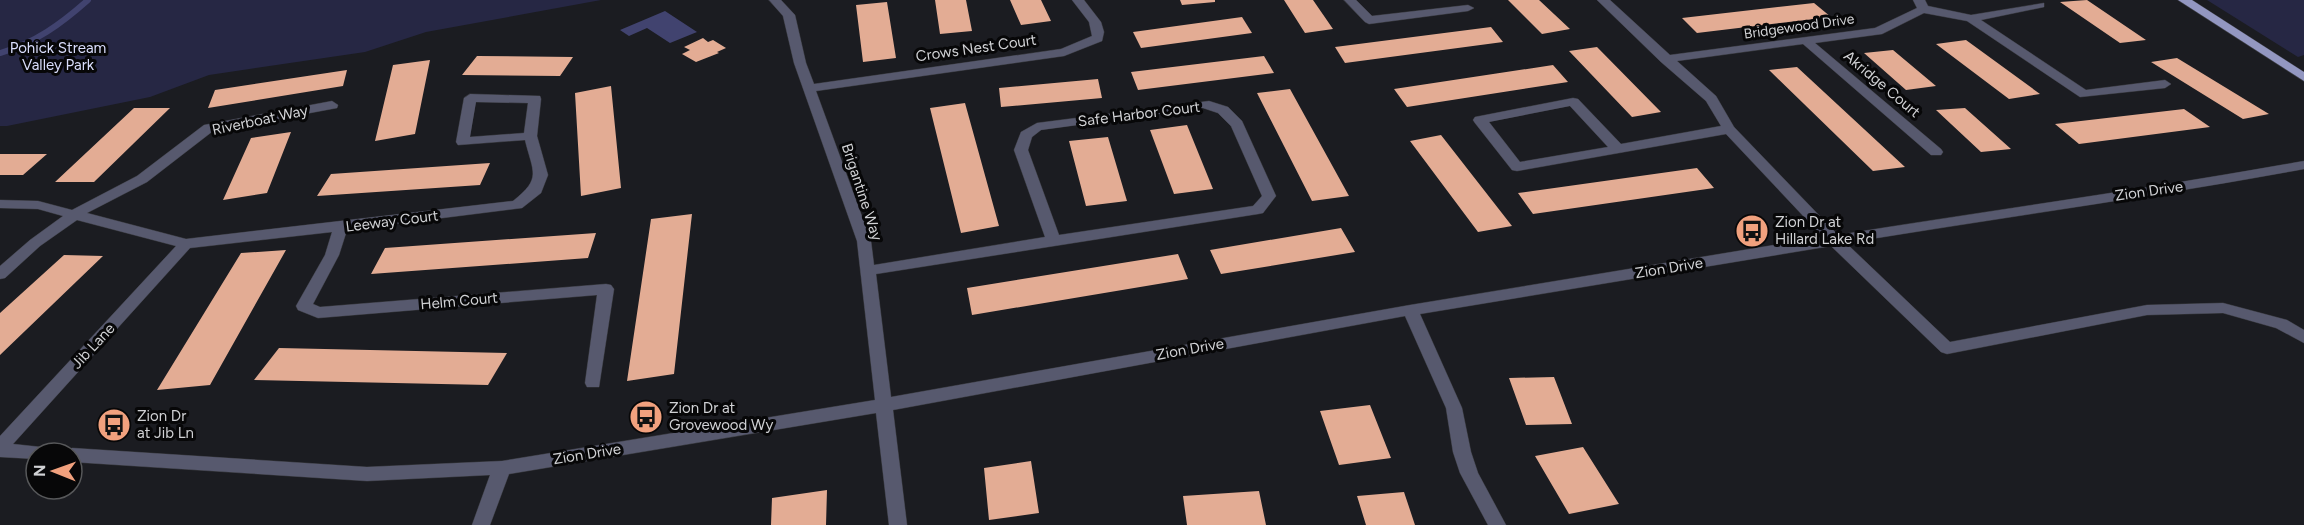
<svg xmlns="http://www.w3.org/2000/svg" width="2304" height="525" font-family="Figtree,sans-serif">
  <rect width="100%" height="100%" fill="#1b1c21"/>
  <path fill="#262744" d="M 0,0 L 601,0 L 426,32 L 365,52 L 209,75 L 150,97 L 7,126 L 0,126 Z
    M 2207,0 L 2304,0 L 2304,55 L 2298,57 Z"/>
  <path fill="#41436f" d="M 665,11 L 697,32 L 670,43 L 647,28 L 629,36 L 620,30 Z"/>
  <g fill="none" stroke-linecap="round" stroke-linejoin="round">
    <path stroke="#41436f" stroke-width="6" d="M 0,53 C 35,43 61,24 88,0"/>
  </g>
  <path fill="#e3ac94" d="M 935,0 L 966,0 L 972,31 L 940,34 Z
    M 1010,0 L 1041,0 L 1051,21 L 1021,25 Z
    M 1180,0 L 1215,0 L 1215,2 L 1182,5 Z
    M 1284,0 L 1313,0 L 1333,29 L 1305,33 Z
    M 1508,0 L 1539,0 L 1570,29 L 1542,34 Z
    M 2087,0 L 2146,40 L 2120,43 L 2060,2 Z
    M 887,2 L 896,58 L 863,62 L 856,5 Z
    M 1814,3 L 1831,17 L 1697,33 L 1682,18 Z
    M 1242,17 L 1252,33 L 1141,48 L 1133,32 Z
    M 1491,27 L 1503,42 L 1345,63 L 1335,47 Z
    M 703,38 L 708,42 L 713,40 L 726,48 L 717,52 L 719,53 L 696,62 L 682,54 L 690,50 L 684,47 Z
    M 1966,40 L 2040,94 L 2009,99 L 1936,44 Z
    M 1597,47 L 1661,112 L 1632,117 L 1569,51 Z
    M 1893,50 L 1936,86 L 1906,90 L 1864,53 Z
    M 477,56 L 573,57 L 560,76 L 462,75 Z
    M 1264,56 L 1274,73 L 1138,90 L 1131,72 Z
    M 2177,58 L 2269,114 L 2243,119 L 2151,62 Z
    M 430,60 L 415,134 L 375,141 L 393,65 Z
    M 1553,65 L 1568,82 L 1407,107 L 1394,89 Z
    M 1797,67 L 1905,167 L 1873,171 L 1769,70 Z
    M 347,70 L 343,86 L 208,108 L 215,90 Z
    M 1098,79 L 1102,98 L 1001,107 L 999,88 Z
    M 611,86 L 621,188 L 581,196 L 575,93 Z
    M 1290,89 L 1349,196 L 1312,201 L 1257,93 Z
    M 965,103 L 999,226 L 961,233 L 930,108 Z
    M 134,108 L 170,108 L 94,182 L 55,182 Z
    M 1965,108 L 2011,149 L 1981,152 L 1936,110 Z
    M 2184,109 L 2210,127 L 2079,144 L 2055,124 Z
    M 1187,125 L 1213,189 L 1174,194 L 1150,130 Z
    M 291,132 L 267,193 L 223,200 L 251,138 Z
    M 1441,135 L 1512,226 L 1478,232 L 1410,141 Z
    M 1108,137 L 1127,201 L 1086,206 L 1069,141 Z
    M 0,154 L 47,154 L 23,175 L 0,175 Z
    M 490,163 L 480,185 L 317,196 L 331,174 Z
    M 1697,168 L 1714,188 L 1533,214 L 1518,193 Z
    M 692,214 L 674,374 L 627,381 L 651,219 Z
    M 1341,228 L 1355,252 L 1221,274 L 1210,250 Z
    M 596,233 L 588,258 L 371,274 L 385,248 Z
    M 286,250 L 210,385 L 157,390 L 241,253 Z
    M 1178,254 L 1188,279 L 972,315 L 967,288 Z
    M 64,255 L 103,256 L 0,355 L 0,313 Z
    M 279,348 L 507,353 L 488,385 L 254,380 Z
    M 1554,377 L 1572,424 L 1526,425 L 1509,378 Z
    M 1370,405 L 1391,458 L 1339,465 L 1320,411 Z
    M 1583,447 L 1619,504 L 1569,514 L 1535,456 Z
    M 1031,461 L 1039,513 L 989,520 L 984,468 Z
    M 827,490 L 826,525 L 771,525 L 772,498 Z
    M 1259,491 L 1266,525 L 1187,525 L 1183,496 Z
    M 1404,492 L 1415,525 L 1366,525 L 1357,496 Z"/>
  <g fill="none" stroke-linecap="round" stroke-linejoin="round">
    <defs>
      <path id="minor" d="M 769,0 L 781,0 L 795,15 L 806,63 L 814,84 L 1061,49 L 1092,36 L 1089,22 L 1072,0 L 1084,0 L 1101,22 L 1104,32 L 1102,41 L 1064,56 L 816,91 L 871,241 L 874,265 L 1045,237 L 1014,150 L 1021,132 L 1037,123 L 1209,101 L 1228,107 L 1242,121 L 1276,196 L 1263,213 L 1258,214 L 876,274 L 891,397 L 1410,305 L 1823,237 L 1726,134 L 1517,171 L 1512,170 L 1475,123 L 1473,120 L 1475,117 L 1573,98 L 1578,99 L 1621,144 L 1721,126 L 1706,101 L 1661,62 L 1597,0 L 1610,0 L 1670,55 L 1875,28 L 1917,8 L 1913,0 L 1925,0 L 1928,6 L 1971,15 L 2044,3 L 2044,7 L 1981,20 L 2086,90 L 2165,80 L 2171,84 L 2165,88 L 2080,97 L 1967,21 L 1924,13 L 1882,34 L 1815,43 L 1941,149 L 1943,152 L 1941,155 L 1931,155 L 1803,44 L 1677,61 L 1716,96 L 1734,127 L 1838,235 C 1993,210 2149,189 2304,161 L 2304,169 C 2152,197 1999,218 1846,243 L 1950,342 L 2147,305 L 2223,303 L 2287,320 L 2304,330 L 2304,343 L 2276,328 L 2223,313 L 2147,315 L 1947,354 L 1941,352 L 1831,246 L 1420,314 L 1462,408 L 1471,452 L 1478,473 L 1506,525 L 1488,525 L 1460,473 L 1453,452 L 1446,408 L 1405,316 L 893,410 L 907,525 L 889,525 L 876,413 L 509,474 L 490,525 L 472,525 L 490,475 L 367,481 L 72,462 L 72,453 L 64,453 L 72,448 L 367,467 L 502,461 L 875,400 L 857,241 L 794,63 L 783,16 ZM 1570,106 L 1608,147 L 1520,162 L 1489,122 ZM 1203,108 L 1218,113 L 1231,126 L 1262,196 L 1253,206 L 1059,235 L 1028,150 L 1032,137 L 1041,130 Z
        M 1344,0 L 1356,0 L 1372,16 L 1468,5 L 1474,8 L 1468,11 L 1369,24 L 1365,22 Z
        M 470,94 L 540,96 L 541,99 L 537,136 L 548,175 L 541,193 L 522,208 L 347,230 L 339,255 L 313,304 L 320,307 L 606,284 L 611,285 L 614,289 L 599,387 L 587,387 L 585,383 L 597,295 L 318,318 L 298,310 L 296,306 L 325,255 L 332,232 L 190,248 L 13,444 L 50,448 L 53,453 L 36,453 L 36,459 L 0,457 L 0,436 L 176,246 L 77,220 L 40,246 L 5,278 L 0,279 L 0,266 L 30,240 L 63,216 L 38,209 L 0,208 L 0,200 L 38,201 L 72,210 L 137,176 L 204,125 L 332,101 L 338,105 L 337,108 L 213,131 L 147,182 L 87,213 L 186,239 L 513,201 C 542,178 533,173 525,140 L 458,145 L 456,142 L 464,98 ZM 476,102 L 528,103 L 524,133 L 470,137 Z"/>
      <path id="major" d="M 2178,0 L 2192,0 L 2304,72 L 2304,81 Z"/>
    </defs>
    <use href="#minor" stroke="#38393e" stroke-width="1"/>
    <use href="#major" stroke="#38393e" stroke-width="1"/>
    <use href="#minor" fill="#57596e" fill-rule="evenodd"/>
    <use href="#major" fill="#9397c1" fill-rule="evenodd"/>
  </g>
  <defs>
    <symbol id="bus-disc" viewBox="-11 -11 22 22"><circle r="9.5" fill="#f1a17e" stroke="#070708"/><path d="M-5-6H5V4H4V6H2V4H-2V6H-4V4H-5ZM-3.5-4V0h7V-4ZM-3.5 1.2v1.5H-2V1.2ZM2 1.2v1.5H3.5V1.2Z" fill="#111"/></symbol>
  </defs>
  <g fill-rule="evenodd">
    <use href="#bus-disc" x="1733" y="212" width="38" height="38"/>
    <use href="#bus-disc" x="627" y="398" width="38" height="38"/>
    <use href="#bus-disc" x="95" y="406" width="38" height="38"/>
  </g>
  <g text-anchor="middle" stroke-width="6" stroke-linejoin="round" paint-order="stroke">
    <g font-size="14" fill="#d0d1d4" stroke="#070708">
      <text transform="translate(1799 26) rotate(-8)" y="5">Bridgewood Drive</text>
    </g>
    <g font-size="15" fill="#d9ddfb" stroke="#070708">
      <text x="58" y="53">Pohick Stream<tspan x="58" dy="17">Valley Park</tspan></text>
    </g>
    <g font-size="15" fill="#d0d1d4" stroke="#070708">
      <text transform="translate(976 48) rotate(-8)" y="5">Crows Nest Court</text>
      <text transform="translate(1882 84) rotate(40)" y="5">Akridge Court</text>
      <text transform="translate(1139 114) rotate(-7)" y="5">Safe Harbor Court</text>
      <text transform="translate(260 120) rotate(-12)" y="5">Riverboat Way</text>
      <text transform="translate(2149 191) rotate(-8)" y="5">Zion Drive</text>
      <text transform="translate(862 192) rotate(72)" y="5">Brigantine Way</text>
      <text transform="translate(392 221) rotate(-7)" y="5">Leeway Court</text>
      <text transform="translate(1669 268) rotate(-9)" y="5">Zion Drive</text>
      <text transform="translate(459 301) rotate(-5)" y="5">Helm Court</text>
      <text transform="translate(93 346) rotate(-47)" y="5">Jib Lane</text>
      <text transform="translate(1190 349) rotate(-10)" y="5">Zion Drive</text>
      <text transform="translate(587 454) rotate(-9)" y="5">Zion Drive</text>
    </g>
    <g font-size="15" fill="#d0d1d4" stroke="#070708" text-anchor="start">
      <text x="1775" y="227">Zion Dr at<tspan x="1775" dy="17">Hillard Lake Rd</tspan></text>
      <text x="669" y="413">Zion Dr at<tspan x="669" dy="17">Grovewood Wy</tspan></text>
      <text x="137" y="421">Zion Dr<tspan x="137" dy="17">at Jib Ln</tspan></text>
    </g>
  </g>
  <g transform="translate(54 471) rotate(271)"><circle r="28" fill="#070708" stroke="#57585a" stroke-width="1.5"/>
  <path d="M0-4.5L10 22L0 15L-10 22Z" fill="#f1a17e"/>
  <text y="-9" font-size="16" font-weight="bold" text-anchor="middle" fill="#d0d1d4">N</text>
  </g>
</svg>
